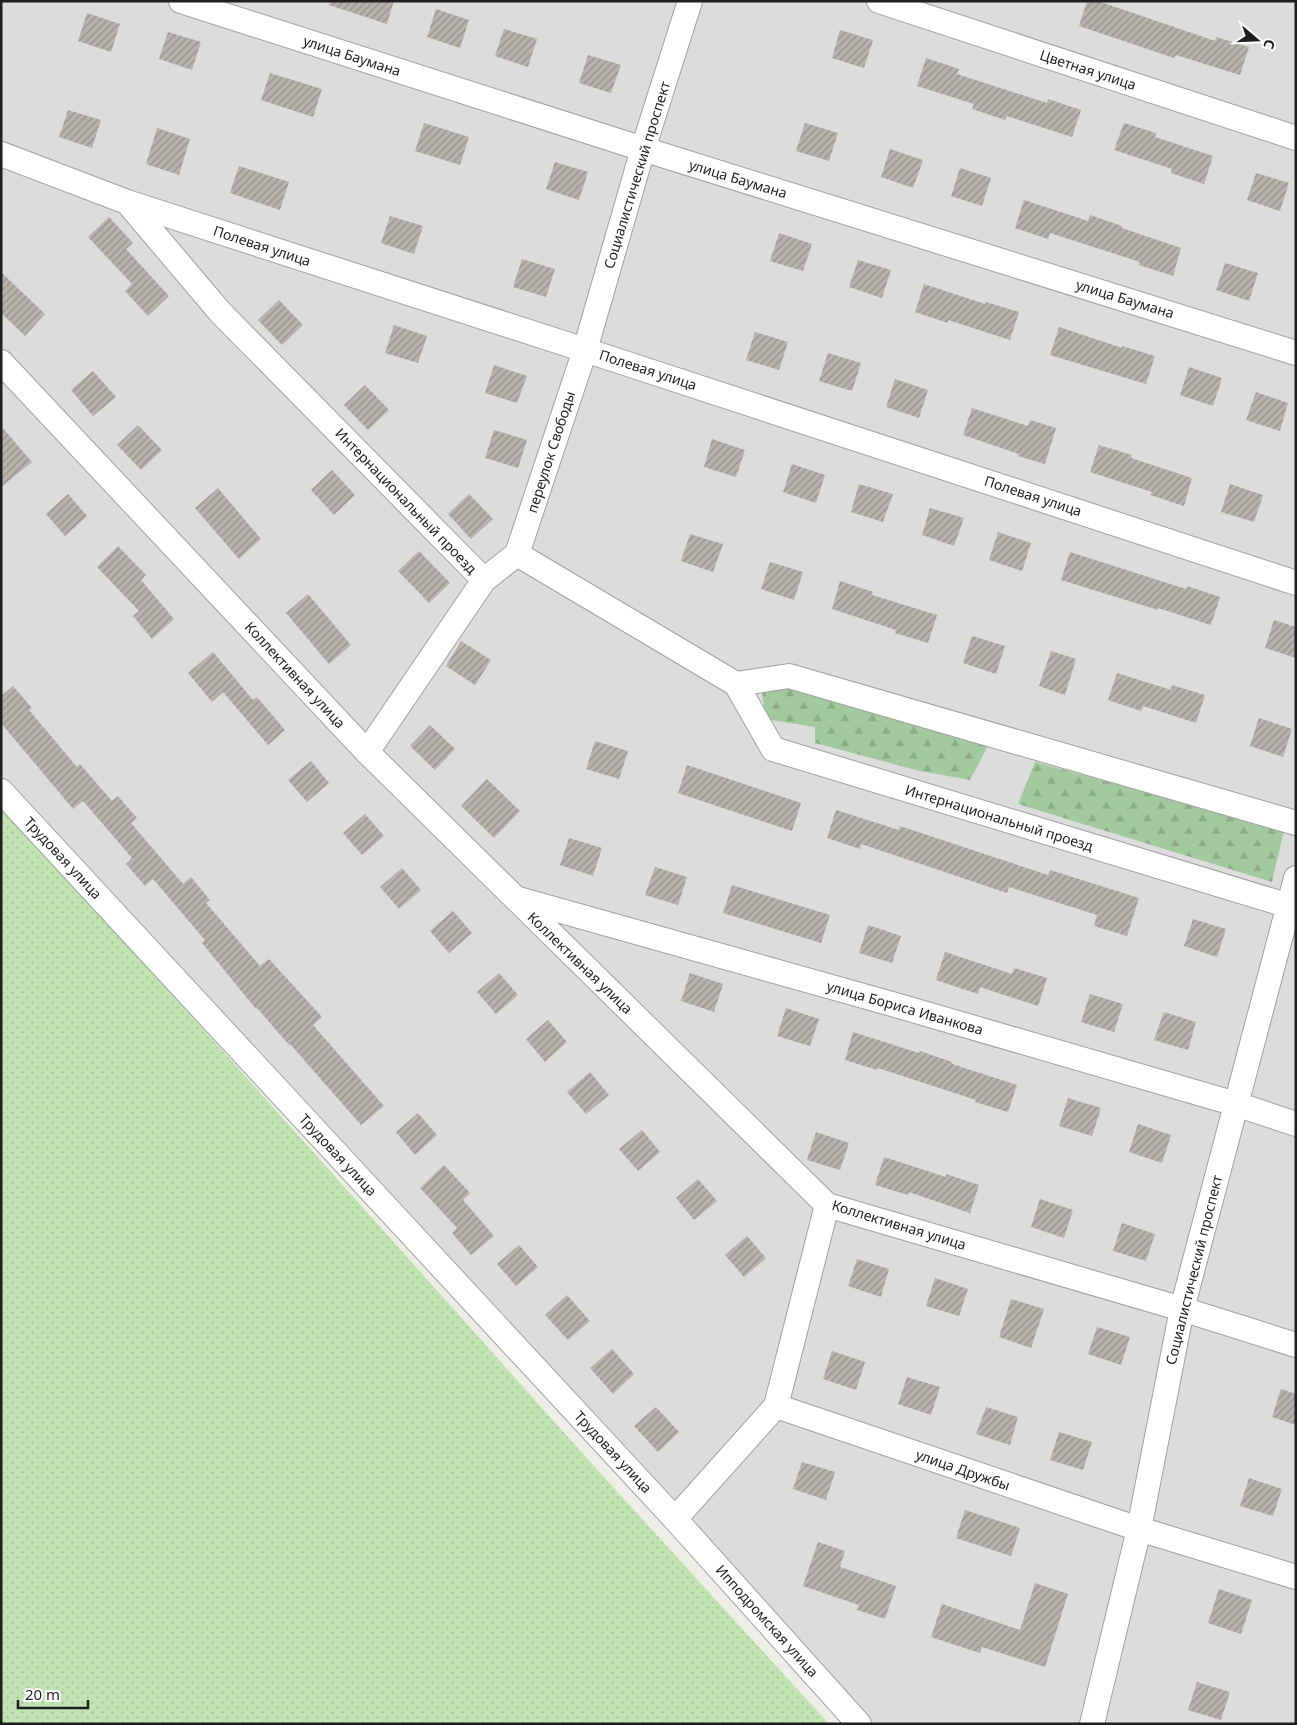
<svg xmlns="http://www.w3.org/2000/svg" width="1297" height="1725" font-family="'Noto Sans',sans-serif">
  <defs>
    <pattern id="grass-dots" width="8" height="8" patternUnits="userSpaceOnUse" patternTransform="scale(1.25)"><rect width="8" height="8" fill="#c0e3b1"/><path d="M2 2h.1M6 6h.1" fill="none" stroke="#a5c298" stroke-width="1.8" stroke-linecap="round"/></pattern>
    <pattern id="forest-firs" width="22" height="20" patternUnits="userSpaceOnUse" patternTransform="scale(1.25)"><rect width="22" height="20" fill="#a3c99f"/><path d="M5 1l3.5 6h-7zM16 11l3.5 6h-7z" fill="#8cac88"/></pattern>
    <pattern id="building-hatch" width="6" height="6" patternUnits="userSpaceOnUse" patternTransform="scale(1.25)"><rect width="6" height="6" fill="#b7b3ac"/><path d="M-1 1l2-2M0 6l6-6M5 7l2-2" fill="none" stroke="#94918b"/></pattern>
  </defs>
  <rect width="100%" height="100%" fill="#eeede6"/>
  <path fill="#dcdcdc" d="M 1,1 L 1296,1 L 1296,1724 L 844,1724 L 1,789 Z"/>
  <path fill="url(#grass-dots)" d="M 1,803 L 592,1464 L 829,1724 L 1,1724 Z"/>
  <path fill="url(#forest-firs)" d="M 787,685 L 988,746 L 970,780 L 920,771 L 815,743 L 815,727 L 771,720 L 764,709 L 762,692 Z
    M 1035,762 L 1284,830 L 1272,882 L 1018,804 Z"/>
  <path fill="url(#building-hatch)" d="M 330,1 L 394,1 L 387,24 L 329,5 Z
    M 1087,1 L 1098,1 L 1215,41 L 1216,37 L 1249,47 L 1240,75 L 1176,55 L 1174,58 L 1079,26 Z
    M 436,9 L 469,20 L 460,48 L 427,37 Z
    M 87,13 L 120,24 L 111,52 L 78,41 Z
    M 504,29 L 537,39 L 528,67 L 495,56 Z
    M 840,30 L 873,40 L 864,68 L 832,58 Z
    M 168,32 L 201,42 L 192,70 L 159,59 Z
    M 588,55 L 621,65 L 611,93 L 579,83 Z
    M 926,58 L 959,69 L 957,74 L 1047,103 L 1048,99 L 1081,110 L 1072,137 L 1007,116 L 1005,120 L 972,109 L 974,104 L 917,86 Z
    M 270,73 L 322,89 L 313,117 L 261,100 Z
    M 68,110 L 101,120 L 92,148 L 59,137 Z
    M 424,123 L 469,137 L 460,165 L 415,151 Z
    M 805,123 L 838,133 L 829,161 L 796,151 Z
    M 1124,123 L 1156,133 L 1155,137 L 1213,156 L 1204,184 L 1171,173 L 1172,169 L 1114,150 Z
    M 157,128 L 190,139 L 179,175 L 146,164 Z
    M 890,149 L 923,160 L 913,188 L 881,177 Z
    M 555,162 L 588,172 L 579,200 L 546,189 Z
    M 239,166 L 289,182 L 280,210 L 230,193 Z
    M 960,168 L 991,178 L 982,206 L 951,196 Z
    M 1256,173 L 1289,183 L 1280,211 L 1247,200 Z
    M 1024,200 L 1088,221 L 1090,215 L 1122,226 L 1122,228 L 1181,248 L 1173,276 L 1139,265 L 1140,262 L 1050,233 L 1048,239 L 1015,228 Z
    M 390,216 L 423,226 L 414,254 L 381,243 Z
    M 109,217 L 133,243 L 126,249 L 169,296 L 148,316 L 125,291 L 132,284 L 88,237 Z
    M 779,233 L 812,244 L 803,271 L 770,261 Z
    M 522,259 L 555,269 L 546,297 L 513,287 Z
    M 858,260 L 891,270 L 882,298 L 849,287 Z
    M 1225,263 L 1258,273 L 1249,301 L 1216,290 Z
    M 1,272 L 45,314 L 25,336 L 1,313 Z
    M 924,284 L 985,304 L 986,302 L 1019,312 L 1010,340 L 948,320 L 948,323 L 915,312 Z
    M 279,300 L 303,325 L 282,345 L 258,320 Z
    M 394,325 L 427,336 L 418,363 L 385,353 Z
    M 1059,327 L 1122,348 L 1122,346 L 1155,356 L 1146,384 L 1050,355 Z
    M 755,332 L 788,342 L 779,370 L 746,360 Z
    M 828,353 L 861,363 L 852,391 L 819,381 Z
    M 494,365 L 527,376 L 517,403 L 485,393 Z
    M 1189,367 L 1222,378 L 1213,406 L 1180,395 Z
    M 93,371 L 116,397 L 93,416 L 71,390 Z
    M 895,379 L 928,390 L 919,418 L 886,407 Z
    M 365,385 L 389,410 L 368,430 L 344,405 Z
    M 1256,392 L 1288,403 L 1280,431 L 1246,420 Z
    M 972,408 L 1028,426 L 1030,420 L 1056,428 L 1045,464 L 1018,456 L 1019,454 L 963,435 Z
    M 138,425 L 162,450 L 141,470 L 117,445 Z
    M 1,426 L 32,462 L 1,487 Z
    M 494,430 L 527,440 L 518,468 L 485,458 Z
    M 712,439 L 745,450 L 736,477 L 704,467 Z
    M 1099,445 L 1132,455 L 1131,458 L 1192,478 L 1184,506 L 1150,495 L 1152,492 L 1090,472 Z
    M 792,464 L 825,475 L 816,503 L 783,492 Z
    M 332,470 L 355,495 L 334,515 L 311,490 Z
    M 859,484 L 893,494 L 883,522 L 851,512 Z
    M 1230,484 L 1263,495 L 1254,522 L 1221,512 Z
    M 218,488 L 261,539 L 239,559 L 195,508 Z
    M 68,494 L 87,516 L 65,536 L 46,514 Z
    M 469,494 L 493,519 L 471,539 L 448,514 Z
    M 930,508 L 964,518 L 954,546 L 922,535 Z
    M 998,532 L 1031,543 L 1022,571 L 989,560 Z
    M 690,534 L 723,544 L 713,572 L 681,561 Z
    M 118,546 L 146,575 L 141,580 L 174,619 L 152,639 L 133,616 L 139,611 L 97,567 Z
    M 419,551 L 450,583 L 429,603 L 398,571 Z
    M 1070,552 L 1186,589 L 1187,586 L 1220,597 L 1211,625 L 1158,608 L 1158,610 L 1061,580 Z
    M 770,562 L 803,572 L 794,600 L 761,589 Z
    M 840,581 L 873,592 L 872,595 L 937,615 L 928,643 L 895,633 L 896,630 L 832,609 Z
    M 308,594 L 351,645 L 329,664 L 286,613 Z
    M 1274,620 L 1296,627 L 1296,658 L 1265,648 Z
    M 972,636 L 1005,646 L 996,674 L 963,663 Z
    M 461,641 L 491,660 L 475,685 L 446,666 Z
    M 1051,651 L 1076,659 L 1065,695 L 1039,686 Z
    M 213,652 L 253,700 L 257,697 L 285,730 L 268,745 L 223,692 L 212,702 L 188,673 Z
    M 1117,673 L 1171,690 L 1172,685 L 1205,695 L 1196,723 L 1143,706 L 1141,711 L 1108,700 Z
    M 13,686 L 32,708 L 29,710 L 77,767 L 80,764 L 112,801 L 118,796 L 137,818 L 131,823 L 183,884 L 191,877 L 210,900 L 206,903 L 260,966 L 269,959 L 322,1017 L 313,1025 L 384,1106 L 361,1125 L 290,1044 L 289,1045 L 257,1008 L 256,1009 L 202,943 L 205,940 L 153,879 L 145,886 L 126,864 L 132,858 L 83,801 L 73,809 L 1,723 L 1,696 Z
    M 1259,718 L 1292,729 L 1283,757 L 1250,746 Z
    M 430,725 L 455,749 L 435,770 L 410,746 Z
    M 595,741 L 628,751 L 619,779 L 586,769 Z
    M 311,761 L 329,783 L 307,802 L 288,780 Z
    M 687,765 L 801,803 L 792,831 L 678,793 Z
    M 487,779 L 520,811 L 494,838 L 461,806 Z
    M 836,810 L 899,830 L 900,826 L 1048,875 L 1050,870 L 1139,898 L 1127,936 L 1094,926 L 1097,915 L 1009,887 L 1007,893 L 861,844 L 860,849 L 827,838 Z
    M 365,814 L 384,836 L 362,855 L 343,833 Z
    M 569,838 L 602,848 L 593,876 L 560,865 Z
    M 655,867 L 687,877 L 678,905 L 645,895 Z
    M 402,868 L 421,890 L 399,909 L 380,887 Z
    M 732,885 L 830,915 L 821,943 L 723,913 Z
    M 453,911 L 472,933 L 449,953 L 430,931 Z
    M 1193,919 L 1226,929 L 1217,957 L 1184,946 Z
    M 868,925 L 901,936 L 892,963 L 859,953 Z
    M 945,952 L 1012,974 L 1014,968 L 1047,978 L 1038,1006 L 980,987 L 978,994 L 936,980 Z
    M 499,973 L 518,995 L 496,1014 L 477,992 Z
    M 690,973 L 723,984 L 714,1012 L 681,1001 Z
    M 1090,994 L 1123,1004 L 1114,1032 L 1081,1022 Z
    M 786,1008 L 819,1019 L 810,1046 L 777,1036 Z
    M 1164,1012 L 1196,1022 L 1188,1050 L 1154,1040 Z
    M 548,1020 L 567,1042 L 545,1062 L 526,1039 Z
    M 853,1032 L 919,1053 L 920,1051 L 952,1062 L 952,1064 L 1017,1085 L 1008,1112 L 975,1102 L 976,1100 L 878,1068 L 877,1070 L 845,1060 Z
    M 590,1072 L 609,1095 L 586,1114 L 567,1092 Z
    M 1068,1098 L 1101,1108 L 1092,1136 L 1059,1126 Z
    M 418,1113 L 437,1135 L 415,1155 L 396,1132 Z
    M 1138,1124 L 1171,1135 L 1162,1163 L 1129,1152 Z
    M 642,1130 L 660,1152 L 638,1171 L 619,1149 Z
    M 816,1132 L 849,1143 L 840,1170 L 807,1160 Z
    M 884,1157 L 946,1177 L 946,1174 L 979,1185 L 970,1213 L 909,1192 L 908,1195 L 875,1185 Z
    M 444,1165 L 470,1193 L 463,1200 L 494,1236 L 471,1255 L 452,1233 L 457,1228 L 420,1188 Z
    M 698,1179 L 717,1201 L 694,1220 L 676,1198 Z
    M 1040,1199 L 1073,1210 L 1064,1238 L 1031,1227 Z
    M 1122,1223 L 1155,1234 L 1146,1261 L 1113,1251 Z
    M 747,1236 L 766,1258 L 744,1277 L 725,1255 Z
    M 519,1245 L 538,1267 L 516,1286 L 497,1264 Z
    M 857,1259 L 889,1269 L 881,1297 L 848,1286 Z
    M 935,1278 L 968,1289 L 959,1316 L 926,1306 Z
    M 567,1295 L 590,1321 L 568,1340 L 545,1315 Z
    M 1011,1299 L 1044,1309 L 1031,1348 L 999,1337 Z
    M 1097,1327 L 1130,1337 L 1121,1365 L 1088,1354 Z
    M 612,1349 L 634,1374 L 613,1394 L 590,1368 Z
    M 832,1351 L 865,1362 L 856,1390 L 823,1379 Z
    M 907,1377 L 940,1387 L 931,1415 L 898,1404 Z
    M 1281,1389 L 1296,1394 L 1296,1425 L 1272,1417 Z
    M 656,1407 L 679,1432 L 658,1452 L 634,1426 Z
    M 986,1407 L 1018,1417 L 1010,1445 L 976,1434 Z
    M 1059,1432 L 1092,1442 L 1083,1470 L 1050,1460 Z
    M 802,1462 L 835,1472 L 826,1500 L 793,1489 Z
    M 1249,1478 L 1282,1489 L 1273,1516 L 1240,1506 Z
    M 965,1510 L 1020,1528 L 1011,1556 L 956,1538 Z
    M 818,1542 L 845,1551 L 840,1567 L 896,1586 L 885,1619 L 857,1610 L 859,1605 L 803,1586 Z
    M 1035,1583 L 1068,1594 L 1045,1667 L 982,1647 L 980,1653 L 931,1637 L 942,1604 L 1020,1630 Z
    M 1219,1589 L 1252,1600 L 1241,1634 L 1208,1623 Z
    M 1197,1682 L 1230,1692 L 1221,1720 L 1188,1710 Z"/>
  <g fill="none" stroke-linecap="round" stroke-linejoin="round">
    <defs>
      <path id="minor" d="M 181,1 L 643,149 L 1296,353
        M 879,1 L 1296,138
        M 1,154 L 127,202 L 585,350 L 1296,583
        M 127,202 L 220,312 L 484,580 L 517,554 L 736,684 L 789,676 L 1296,823
        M 1,362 L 367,752 L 827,1205 L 1182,1309 L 1296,1345
        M 517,554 L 585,350 L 643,149 L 690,1
        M 736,684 L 773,749 L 1296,908
        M 367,752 L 484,580
        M 1,791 L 675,1519 L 859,1724
        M 515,898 L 892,1004 L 1236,1104 L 1296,1124
        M 776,1406 L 827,1205
        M 675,1519 L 776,1406 L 1139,1529 L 1296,1577
        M 1092,1724 L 1139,1529 L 1182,1309 L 1296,878"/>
    </defs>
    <use href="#minor" stroke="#a0a0a0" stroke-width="26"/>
    <use href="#minor" stroke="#fff" stroke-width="24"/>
  </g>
  <g text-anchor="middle" stroke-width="4.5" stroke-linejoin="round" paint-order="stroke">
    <g font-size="14" fill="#1f1f1f" stroke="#fff">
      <text transform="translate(352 56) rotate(18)" y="5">улица Баумана</text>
      <text transform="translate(1088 70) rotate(18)" y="5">Цветная улица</text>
      <text transform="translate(637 175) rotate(-73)" y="5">Социалистический проспект</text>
      <text transform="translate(738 179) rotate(17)" y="5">улица Баумана</text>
      <text transform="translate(262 246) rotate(18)" y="5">Полевая улица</text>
      <text transform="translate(1125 299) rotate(17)" y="5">улица Баумана</text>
      <text transform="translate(648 370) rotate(18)" y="5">Полевая улица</text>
      <text transform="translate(551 452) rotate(-72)" y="5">переулок Свободы</text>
      <text transform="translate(1033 496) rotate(18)" y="5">Полевая улица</text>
      <text transform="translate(406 501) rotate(46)" y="5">Интернациональный проезд</text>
      <text transform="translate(295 675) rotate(47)" y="5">Коллективная улица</text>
      <text transform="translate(999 818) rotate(17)" y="5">Интернациональный проезд</text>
      <text transform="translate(63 858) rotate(47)" y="5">Трудовая улица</text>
      <text transform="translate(580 963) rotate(44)" y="5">Коллективная улица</text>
      <text transform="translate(905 1008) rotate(16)" y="5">улица Бориса Иванкова</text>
      <text transform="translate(338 1155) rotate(47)" y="5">Трудовая улица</text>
      <text transform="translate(899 1225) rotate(17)" y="5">Коллективная улица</text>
      <text transform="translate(1194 1270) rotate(-76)" y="5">Социалистический проспект</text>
      <text transform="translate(613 1452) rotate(47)" y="5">Трудовая улица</text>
      <text transform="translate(963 1470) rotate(19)" y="5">улица Дружбы</text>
      <text transform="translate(767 1621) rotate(48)" y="5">Ипподромская улица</text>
    </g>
  </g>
  <rect width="1297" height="1725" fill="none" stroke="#1f1f1f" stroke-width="5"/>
  <g transform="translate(1257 40) rotate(109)" stroke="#ffffff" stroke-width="4" paint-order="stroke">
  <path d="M0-4L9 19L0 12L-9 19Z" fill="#1f1f1f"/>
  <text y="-8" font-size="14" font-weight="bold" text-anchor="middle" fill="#1f1f1f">С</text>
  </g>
  <path d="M18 1700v8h70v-8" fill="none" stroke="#1f1f1f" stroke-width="2.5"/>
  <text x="25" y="1700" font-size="15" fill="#1f1f1f" stroke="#ffffff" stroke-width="4" paint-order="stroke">20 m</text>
</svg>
